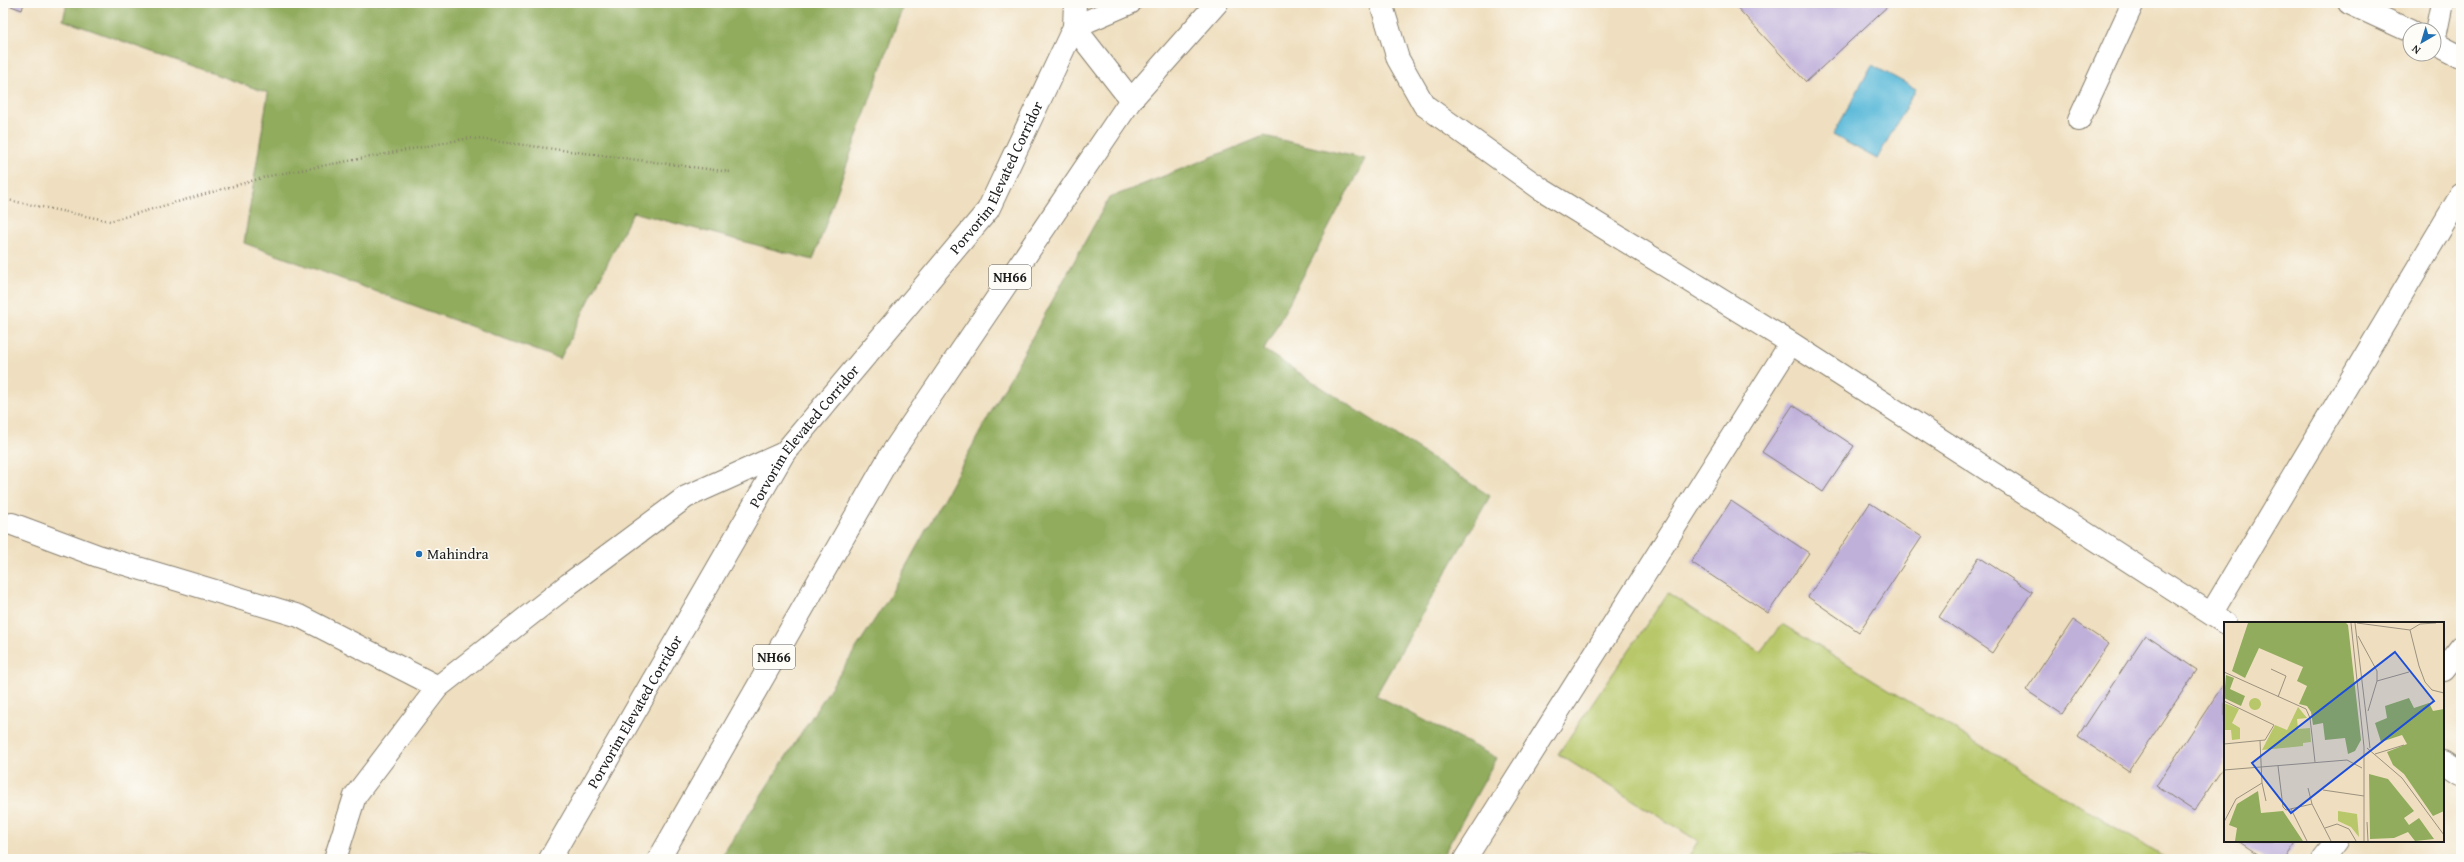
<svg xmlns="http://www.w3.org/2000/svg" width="2464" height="862" font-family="'Gentium Book Plus',serif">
  <rect width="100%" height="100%" fill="#fdfcf7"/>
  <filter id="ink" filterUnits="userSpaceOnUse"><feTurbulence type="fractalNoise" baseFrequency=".025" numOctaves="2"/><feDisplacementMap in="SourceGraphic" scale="8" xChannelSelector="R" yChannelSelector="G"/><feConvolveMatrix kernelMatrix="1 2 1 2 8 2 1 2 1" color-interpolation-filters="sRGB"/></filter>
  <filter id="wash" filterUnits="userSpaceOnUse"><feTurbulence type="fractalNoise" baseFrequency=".012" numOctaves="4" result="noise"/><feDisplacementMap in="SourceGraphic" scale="16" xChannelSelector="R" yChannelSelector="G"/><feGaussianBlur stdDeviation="0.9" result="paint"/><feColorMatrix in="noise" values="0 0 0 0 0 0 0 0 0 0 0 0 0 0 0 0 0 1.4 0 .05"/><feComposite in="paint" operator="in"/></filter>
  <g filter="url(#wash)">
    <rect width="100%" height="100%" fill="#efdfc0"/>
    <path fill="#b7c769" stroke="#6a7242" d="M 1668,593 L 1760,652 L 1782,624 L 2167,859 L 1687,859 L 1698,841 L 1558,754 Z"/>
    <path fill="#91ac5d" stroke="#56643c" d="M 67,3 L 904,3 L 813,260 L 633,212 L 560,359 L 244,243 L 268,93 L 63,20 Z
      M 1264,136 L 1365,159 L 1264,350 L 1490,496 L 1376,695 L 1497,758 L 1441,859 L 720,859 L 888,599 L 1109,198 Z"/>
    <path fill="#5bbad9" stroke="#3c6b7a" d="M 1872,65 L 1916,89 L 1877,159 L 1833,135 Z"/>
    <g id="blocks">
      <path fill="#bfb0da" d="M 3,3 L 24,3 L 22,10 Z
        M 1733,3 L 1891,3 L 1806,82 Z
        M 1793,405 L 1854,446 L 1823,492 L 1762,452 Z
        M 1731,501 L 1809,553 L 1768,613 L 1691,562 Z
        M 1870,503 L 1922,537 L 1859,632 L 1808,597 Z
        M 1979,557 L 2032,592 L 1992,653 L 1939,617 Z
        M 2073,620 L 2109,644 L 2062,714 L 2026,690 Z
        M 2145,635 L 2197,670 L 2129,771 L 2078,737 Z
        M 2225,682 L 2225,765 L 2194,811 L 2156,786 Z
        M 2238,841 L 2297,841 L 2285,859 L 2265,859 Z"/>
    </g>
  </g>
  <g filter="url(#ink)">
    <use href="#blocks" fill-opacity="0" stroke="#867e6e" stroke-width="1"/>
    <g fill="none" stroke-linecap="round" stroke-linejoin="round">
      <defs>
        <path id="lane" d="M 12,524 L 98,556 L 299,616 L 438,687"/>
        <path id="street" d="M 1381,3 L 1398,59 L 1424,105 L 1541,189 L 1791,343 L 2225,623
          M 2349,3 L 2410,31
          M 2434,42 L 2442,3
          M 2434,43 L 2461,57
          M 2079,120 L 2133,3
          M 2211,614 L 2461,195
          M 2443,670 L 2461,647
          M 2443,762 L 2461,774
          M 335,859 L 355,796 L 438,687 L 569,584 L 686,497 L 784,453
          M 1465,859 L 1791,343
          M 2323,859 L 2337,841"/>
        <path id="primary" d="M 1074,27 L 1130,3"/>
        <g id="highway">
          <path d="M 1075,3 L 1074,27 L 1131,100"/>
          <path id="s1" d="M 550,859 L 784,453 L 988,210 L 1074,27"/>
          <path d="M 659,859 L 890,456 L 1131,100 L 1217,3"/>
        </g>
      </defs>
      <use href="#lane" stroke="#867e6e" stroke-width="24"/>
      <use href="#street" stroke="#867e6e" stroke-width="24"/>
      <use href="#primary" stroke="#867e6e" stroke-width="24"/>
      <use href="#highway" stroke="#867e6e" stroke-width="24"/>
      <path stroke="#867e6e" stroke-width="2.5" stroke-dasharray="1 3" stroke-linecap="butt" d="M 3,199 L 110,221 L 269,176 L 470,138 L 730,172"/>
      <use href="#lane" stroke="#fff" stroke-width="22"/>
      <use href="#street" stroke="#fff" stroke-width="22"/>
      <use href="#primary" stroke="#fff" stroke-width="22"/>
      <use href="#highway" stroke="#fff" stroke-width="22"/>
    </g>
  </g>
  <circle fill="#1f6fb2" stroke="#fdfcf7" stroke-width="1.5" cx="419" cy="554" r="4"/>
  <g text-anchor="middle" stroke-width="3" stroke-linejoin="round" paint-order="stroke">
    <g fill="#fdfcf7" stroke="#605f5e" stroke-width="1">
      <rect x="989" y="265" width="42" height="24" rx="3"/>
      <rect x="753" y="645" width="42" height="24" rx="3"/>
    </g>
    <g font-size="14" font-weight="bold" fill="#1c1c1c">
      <text x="1010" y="282">NH66</text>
      <text x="774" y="662">NH66</text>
    </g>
    <g font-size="15" fill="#1c1c1c" stroke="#fdfcf7">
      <text dy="5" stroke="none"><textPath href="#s1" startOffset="818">Porvorim Elevated Corridor</textPath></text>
      <text dy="5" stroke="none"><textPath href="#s1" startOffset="494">Porvorim Elevated Corridor</textPath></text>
      <text dy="5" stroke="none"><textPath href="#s1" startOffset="170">Porvorim Elevated Corridor</textPath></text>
    </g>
    <g font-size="15" fill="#1c1c1c" stroke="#fdfcf7" text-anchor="start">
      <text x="427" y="559">Mahindra</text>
    </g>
  </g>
  <g transform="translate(2224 622)">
    <rect width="220" height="220" fill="#efdfc0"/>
    <path d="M25 82a6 6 0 1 1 12 0a6 6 0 1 1-12 0ZM 0,81 L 15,87 L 8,101 L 16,106 L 16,117 L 8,118 L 7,108 L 0,108 ZM 74,85 L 83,96 L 73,97 L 74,107 L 86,106 L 87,120 L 79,121 L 79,124 L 38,128 L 51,103 L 63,108 ZM 114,189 L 133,192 L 135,215 L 127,205 L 114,199 Z" fill="#b7c769"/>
    <path d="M 24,1 L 122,1 L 124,3 L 137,118 L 131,129 L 124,132 L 121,116 L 101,118 L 99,101 L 89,103 L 87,90 L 83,84 L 75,82 L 83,64 L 73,59 L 79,45 L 35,26 L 21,56 L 8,49 ZM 2,53 L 10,56 L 6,67 L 21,74 L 17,84 L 0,76 ZM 185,76 L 190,86 L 205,81 L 209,89 L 220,87 L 220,189 L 209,194 L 180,152 L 169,143 L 163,130 L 183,122 L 178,113 L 157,120 L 151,101 L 163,96 L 161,84 ZM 145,152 L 164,157 L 190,189 L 180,196 L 185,203 L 195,196 L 210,217 L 191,219 L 184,210 L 170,216 L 146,217 ZM 34,169 L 37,191 L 59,189 L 79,219 L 11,219 L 13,206 L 5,203 L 13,182 Z" fill="#91ac5d"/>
    <path fill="none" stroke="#9b917e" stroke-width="1" d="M 127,1 L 140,125 L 140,219M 131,1 L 146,126M 133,1 L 186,8 L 195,44 L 201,60 L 208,68 L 220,71M 186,8 L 196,2 L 212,1M 134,14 L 153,49 L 153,59 L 144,89M 47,47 L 62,54 L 54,75M 0,50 L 82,87 L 86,96 L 91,140M 153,59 L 185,50M 0,79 L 50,103 L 41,118 L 0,122M 143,126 L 178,156 L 220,213M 151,132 L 180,123M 54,144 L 59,185 L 62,188 L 88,182M 0,148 L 123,138 L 138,146M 38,161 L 42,179M 84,166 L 88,182 L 107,219M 99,168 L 140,174M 67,187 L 83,219M 0,200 L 12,177 L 38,161 L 36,119M 143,200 L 144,219M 101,206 L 113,202 L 125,207 L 132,219"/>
    <path fill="#1d4ed8" fill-opacity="0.15" stroke="#1d4ed8" stroke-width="2" d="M 171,30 L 210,79 L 67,191 L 28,141 Z"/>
    <rect width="220" height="220" fill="none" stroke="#1c1c1c" stroke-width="2"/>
  </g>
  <rect width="2464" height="862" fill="none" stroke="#fdfcf7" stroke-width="16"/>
  <g transform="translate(2422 42) rotate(218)"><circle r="19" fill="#fdfcf7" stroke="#a3a29f"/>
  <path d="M0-3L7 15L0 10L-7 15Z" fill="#1f6fb2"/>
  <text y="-6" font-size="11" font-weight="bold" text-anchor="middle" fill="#1c1c1c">N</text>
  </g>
</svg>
